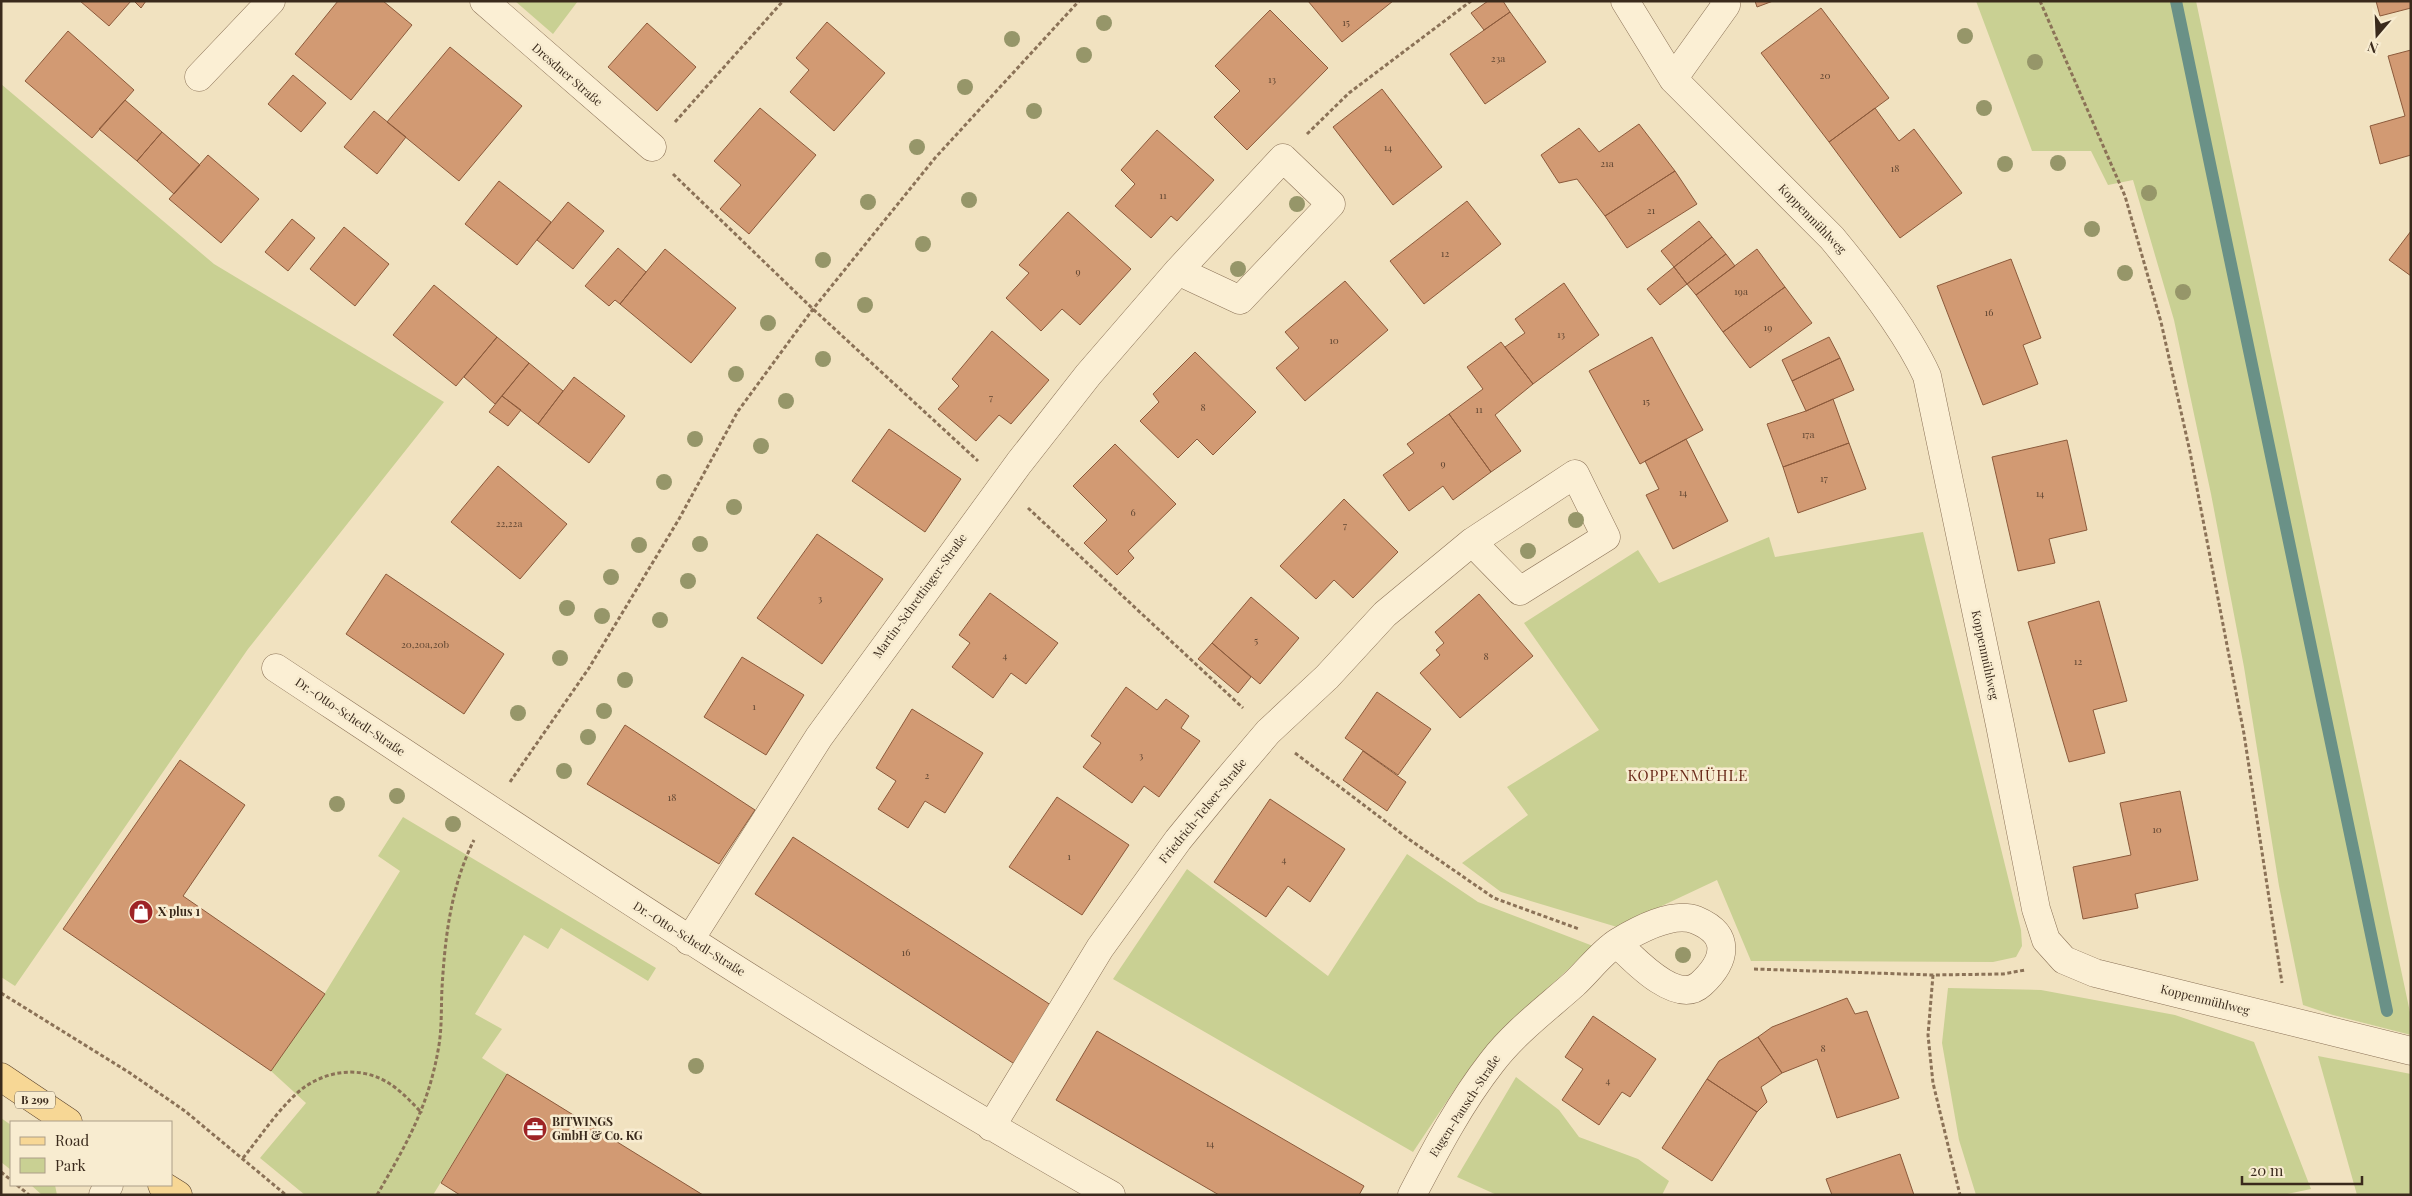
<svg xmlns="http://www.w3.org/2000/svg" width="2412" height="1196" font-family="'Playfair Display',serif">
  <rect width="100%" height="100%" fill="#f1e2c0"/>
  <path fill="#c9d093" d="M 515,1 L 578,1 L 553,34 Z
    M 1976,1 L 2196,1 L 2411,1017 L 2411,1035 L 2333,1015 L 2303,1005 L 2279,886 L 2244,667 L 2211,494 L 2174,320 L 2133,180 L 2108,185 L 2091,151 L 2032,151 Z
    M 1,84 L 214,264 L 444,402 L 248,649 L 15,986 L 1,977 Z
    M 1923,532 L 2021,930 L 2022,946 L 2016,957 L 1993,962 L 1751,961 L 1717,880 L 1617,927 L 1501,892 L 1462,863 L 1528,815 L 1507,787 L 1599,730 L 1524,623 L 1638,550 L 1659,583 L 1769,537 L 1775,557 Z
    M 403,817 L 656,968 L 648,981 L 561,928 L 548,949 L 524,935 L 475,1014 L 502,1029 L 482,1058 L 507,1074 L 433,1195 L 305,1195 L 260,1158 L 306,1103 L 271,1071 L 325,993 L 400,871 L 378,856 Z
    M 1407,854 L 1478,902 L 1593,946 L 1503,1030 L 1459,1083 L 1413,1152 L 1113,979 L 1187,869 L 1328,976 Z
    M 1948,988 L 2041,990 L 2175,1015 L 2254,1042 L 2311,1189 L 2283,1195 L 1976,1195 L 1959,1140 L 1942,1043 Z
    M 2318,1056 L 2411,1074 L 2411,1195 L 2357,1195 Z
    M 1516,1077 L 1559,1110 L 1579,1137 L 1638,1159 L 1669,1181 L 1662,1195 L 1497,1195 L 1457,1177 Z
    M 1,1118 L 11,1125 L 11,1170 L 1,1162 Z
    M 31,1185 L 55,1185 L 57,1195 L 42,1195 Z"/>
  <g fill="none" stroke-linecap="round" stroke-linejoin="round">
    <path stroke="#6a9187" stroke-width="12" d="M 2176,1 L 2387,1011"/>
  </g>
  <path fill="#d29a73" stroke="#8c5a3b" d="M 80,1 L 131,1 L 109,26 Z
    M 134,1 L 146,1 L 141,8 Z
    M 338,1 L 383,1 L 412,25 L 351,100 L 295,54 Z
    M 1308,1 L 1393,1 L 1342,42 Z
    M 1488,1 L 1503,1 L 1510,12 L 1484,30 L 1471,13 Z
    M 1755,1 L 1773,1 L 1757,7 Z
    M 2376,1 L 2411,1 L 2411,8 L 2380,16 Z
    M 1821,8 L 1889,98 L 1829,142 L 1761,53 Z
    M 1270,10 L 1328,68 L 1247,150 L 1214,117 L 1240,91 L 1215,66 Z
    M 1510,12 L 1546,62 L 1485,104 L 1450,54 Z
    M 827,22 L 885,73 L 834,131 L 790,92 L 809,70 L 796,58 Z
    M 647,23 L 696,67 L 657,111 L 608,67 Z
    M 68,31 L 134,90 L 92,138 L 25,81 Z
    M 450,47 L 522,106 L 459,181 L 387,122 Z
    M 2411,50 L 2411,155 L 2380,164 L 2370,126 L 2405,116 L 2388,56 Z
    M 293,75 L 326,103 L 301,132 L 268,104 Z
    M 1382,89 L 1442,167 L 1393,205 L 1333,127 Z
    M 125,100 L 162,132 L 137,161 L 99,129 Z
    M 760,108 L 816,155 L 749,234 L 720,209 L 741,185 L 714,161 Z
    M 1875,108 L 1899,141 L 1914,129 L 1962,193 L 1900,238 L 1829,142 Z
    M 374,111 L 406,137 L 377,174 L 344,147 Z
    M 1639,124 L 1675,171 L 1605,216 L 1577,179 L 1559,183 L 1541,155 L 1579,128 L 1599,152 Z
    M 1157,130 L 1214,180 L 1177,221 L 1171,216 L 1151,238 L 1115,206 L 1135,184 L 1121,170 Z
    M 162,132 L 200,165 L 174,194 L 137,161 Z
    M 208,155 L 259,199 L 221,243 L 169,199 Z
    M 1675,171 L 1697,204 L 1627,248 L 1605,216 Z
    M 499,181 L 551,222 L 517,265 L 465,224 Z
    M 1467,201 L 1501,244 L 1424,304 L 1390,261 Z
    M 568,202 L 604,231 L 573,269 L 537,240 Z
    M 1068,212 L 1131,269 L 1080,325 L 1062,309 L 1041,331 L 1006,298 L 1029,273 L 1019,265 Z
    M 292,219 L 315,238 L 288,271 L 265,252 Z
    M 1699,221 L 1712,237 L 1674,267 L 1661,251 Z
    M 344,227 L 389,264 L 355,306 L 310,269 Z
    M 2411,231 L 2411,276 L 2389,260 Z
    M 1712,237 L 1726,254 L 1687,284 L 1674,267 Z
    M 618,248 L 646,272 L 620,304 L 615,300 L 609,306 L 585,286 Z
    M 665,249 L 736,308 L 691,363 L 620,304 Z
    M 1757,249 L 1785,287 L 1723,332 L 1696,295 Z
    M 1726,254 L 1735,266 L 1696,295 L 1687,284 Z
    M 2011,259 L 2041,338 L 2023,345 L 2038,384 L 1983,405 L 1937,286 Z
    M 1674,267 L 1687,284 L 1660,305 L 1647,289 Z
    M 1345,281 L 1388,330 L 1305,401 L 1276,368 L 1299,348 L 1285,332 Z
    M 1564,283 L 1599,335 L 1533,384 L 1505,347 L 1525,333 L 1515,319 Z
    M 434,285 L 497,337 L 456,386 L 393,335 Z
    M 1785,287 L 1812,323 L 1750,368 L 1723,332 Z
    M 992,331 L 1049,380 L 1011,424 L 999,415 L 976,441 L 938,409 L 959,386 L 952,379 Z
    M 497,337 L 529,363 L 495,404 L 464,377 Z
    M 1652,337 L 1703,430 L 1640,464 L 1589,371 Z
    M 1829,337 L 1840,358 L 1792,381 L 1782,360 Z
    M 1501,342 L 1533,384 L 1495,415 L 1521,451 L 1491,472 L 1449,414 L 1483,389 L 1467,367 Z
    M 1195,352 L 1256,412 L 1213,455 L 1197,439 L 1178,458 L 1140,421 L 1159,402 L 1153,394 Z
    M 1840,358 L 1854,390 L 1806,411 L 1792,381 Z
    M 529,363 L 563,391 L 538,424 L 502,396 Z
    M 574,377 L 625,416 L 589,463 L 538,424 Z
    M 502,396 L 521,410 L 508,426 L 489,412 Z
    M 1833,399 L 1849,443 L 1783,467 L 1767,424 L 1806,411 Z
    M 1449,414 L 1491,472 L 1453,500 L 1443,486 L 1409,511 L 1383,475 L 1414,453 L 1407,444 Z
    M 889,429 L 961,479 L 925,532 L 852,481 Z
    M 1686,439 L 1728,521 L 1673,549 L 1646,495 L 1659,489 L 1645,461 Z
    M 2067,440 L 2087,530 L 2049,539 L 2055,563 L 2018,571 L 1992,457 Z
    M 1849,443 L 1866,489 L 1798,513 L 1783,467 Z
    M 1115,444 L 1176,504 L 1128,551 L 1134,558 L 1117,575 L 1084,543 L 1107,520 L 1073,486 Z
    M 498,466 L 567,524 L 520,579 L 451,522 Z
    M 1344,499 L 1398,552 L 1353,598 L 1334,580 L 1316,599 L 1280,566 Z
    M 817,534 L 883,579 L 822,664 L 757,618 Z
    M 386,574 L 504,654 L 464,714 L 346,634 Z
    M 990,593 L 1058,643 L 1026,684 L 1011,673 L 993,698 L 952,667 L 970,643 L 959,635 Z
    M 1479,594 L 1533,656 L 1460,718 L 1420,673 L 1440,655 L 1436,650 L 1444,643 L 1435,632 Z
    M 1251,597 L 1299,638 L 1260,684 L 1212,643 Z
    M 2099,601 L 2127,701 L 2093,710 L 2105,753 L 2069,762 L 2028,622 Z
    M 1212,643 L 1251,677 L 1238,693 L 1198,659 Z
    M 742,657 L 804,695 L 766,755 L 704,717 Z
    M 1126,687 L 1157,710 L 1166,699 L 1189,716 L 1181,728 L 1200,741 L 1159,797 L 1144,786 L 1132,803 L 1083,767 L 1101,743 L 1091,736 Z
    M 1377,692 L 1431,729 L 1398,775 L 1345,738 Z
    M 912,709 L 983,753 L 945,813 L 925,801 L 908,828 L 878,809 L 896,781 L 876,768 Z
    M 625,725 L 755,810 L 719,864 L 587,784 Z
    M 1363,751 L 1406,782 L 1387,811 L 1343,780 Z
    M 180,760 L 245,805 L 183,896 L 325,994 L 271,1071 L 63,929 Z
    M 2180,791 L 2198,880 L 2135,894 L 2138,908 L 2083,919 L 2073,867 L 2131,855 L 2120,803 Z
    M 1057,797 L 1129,845 L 1082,915 L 1009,867 Z
    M 1270,799 L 1345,849 L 1310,902 L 1288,886 L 1266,917 L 1214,882 Z
    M 793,837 L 1057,1009 L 1019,1067 L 755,894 Z
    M 1847,998 L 1855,1014 L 1867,1011 L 1899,1098 L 1837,1118 L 1817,1059 L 1782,1073 L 1758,1037 L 1772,1027 Z
    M 1593,1016 L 1656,1059 L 1630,1097 L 1622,1092 L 1599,1125 L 1562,1100 L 1583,1069 L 1565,1057 Z
    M 1097,1031 L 1364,1186 L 1359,1195 L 1219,1195 L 1056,1100 Z
    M 1758,1037 L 1782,1073 L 1761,1087 L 1767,1102 L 1757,1112 L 1707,1079 L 1719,1061 Z
    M 507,1074 L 703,1195 L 460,1195 L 441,1183 Z
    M 1707,1079 L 1757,1112 L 1712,1181 L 1662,1148 Z
    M 1900,1154 L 1914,1195 L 1832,1195 L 1826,1179 Z"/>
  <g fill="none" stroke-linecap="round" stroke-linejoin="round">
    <defs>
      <path id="street" d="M 484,1 L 652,147
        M 1625,1 L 1673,79 L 1832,238 C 1865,278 1906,330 1927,376 L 2000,725 L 2036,909 L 2046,940 L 2064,960 L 2095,973 L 2411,1051
        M 199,77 L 271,1
        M 1673,79 L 1726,5 L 1724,1
        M 276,668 C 551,850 824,1033 1111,1195
        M 689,941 L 819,737 L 1019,463 L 1088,375 L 1178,271 L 1283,158 L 1331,204 L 1240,300 L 1178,271
        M 991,1127 L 1100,948 L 1178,840 L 1218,791 L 1268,732 L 1327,677 L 1385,614 L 1472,542 L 1520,591 L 1606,537 L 1575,474 L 1472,542
        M 103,1195 L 109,1185
        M 1412,1195 C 1436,1149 1460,1103 1492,1062 C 1515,1032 1546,1009 1574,984 C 1588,971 1602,952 1618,942 C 1638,930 1673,911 1696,920 C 1732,935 1726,961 1701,984 C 1677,1006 1633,959 1617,943"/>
      <path id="primary" d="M 1,1077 L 68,1122
        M 162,1185 L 178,1195"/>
    </defs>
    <use href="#street" stroke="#8b7257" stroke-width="29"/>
    <use href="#primary" stroke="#58402b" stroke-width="29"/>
    <path stroke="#8b7257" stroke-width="3" stroke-dasharray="4 2.5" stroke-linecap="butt" d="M 2040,1 L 2125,196 L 2161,322 L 2190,452 L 2244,734 L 2282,983
      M 675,122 L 783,1
      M 1307,134 L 1349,93 L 1471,1
      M 673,174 L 813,309 L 978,461
      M 1028,508 L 1243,708
      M 1295,753 L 1410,840 L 1494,898 L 1579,929
      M 510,782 L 589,668 L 679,519 L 738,411 L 813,309 L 935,158 L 1079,1
      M 1754,969 L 1933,975 L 2003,974 L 2025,970
      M 1933,975 L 1928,1035 L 1933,1083 L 1960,1195
      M 1,993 L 130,1073 L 185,1111 L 286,1195
      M 243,1158 C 261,1136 283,1102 306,1086 C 335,1067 370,1067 397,1089 C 406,1096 414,1105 422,1113
      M 1,1172 L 11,1180
      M 17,1185 L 29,1195
      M 377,1195 C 407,1143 429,1106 439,1045 C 442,1026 441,1007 442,988 C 445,937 451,886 474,840"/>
    <use href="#street" stroke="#fbefd4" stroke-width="28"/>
    <use href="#primary" stroke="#f7d795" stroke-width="28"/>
  </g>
  <g fill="#969669">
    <circle cx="1104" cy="23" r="8"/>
    <circle cx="1965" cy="36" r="8"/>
    <circle cx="1012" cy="39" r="8"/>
    <circle cx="1084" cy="55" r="8"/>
    <circle cx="2035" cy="62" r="8"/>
    <circle cx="965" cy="87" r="8"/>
    <circle cx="1984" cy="108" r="8"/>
    <circle cx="1034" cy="111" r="8"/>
    <circle cx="917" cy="147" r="8"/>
    <circle cx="2058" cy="163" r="8"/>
    <circle cx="2005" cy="164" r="8"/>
    <circle cx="2149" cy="193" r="8"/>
    <circle cx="969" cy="200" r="8"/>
    <circle cx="868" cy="202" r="8"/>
    <circle cx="1297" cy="204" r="8"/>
    <circle cx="2092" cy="229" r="8"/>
    <circle cx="923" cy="244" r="8"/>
    <circle cx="823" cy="260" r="8"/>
    <circle cx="1238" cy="269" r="8"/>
    <circle cx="2125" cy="273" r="8"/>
    <circle cx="2183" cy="292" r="8"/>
    <circle cx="865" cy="305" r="8"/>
    <circle cx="768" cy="323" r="8"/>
    <circle cx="823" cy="359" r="8"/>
    <circle cx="736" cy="374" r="8"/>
    <circle cx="786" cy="401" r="8"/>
    <circle cx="695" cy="439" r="8"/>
    <circle cx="761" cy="446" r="8"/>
    <circle cx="664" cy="482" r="8"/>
    <circle cx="734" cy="507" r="8"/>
    <circle cx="1576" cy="520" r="8"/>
    <circle cx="700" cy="544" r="8"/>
    <circle cx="639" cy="545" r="8"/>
    <circle cx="1528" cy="551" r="8"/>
    <circle cx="611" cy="577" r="8"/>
    <circle cx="688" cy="581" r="8"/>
    <circle cx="567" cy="608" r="8"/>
    <circle cx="602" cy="616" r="8"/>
    <circle cx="660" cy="620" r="8"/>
    <circle cx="560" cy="658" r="8"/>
    <circle cx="625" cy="680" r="8"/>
    <circle cx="604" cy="711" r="8"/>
    <circle cx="518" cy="713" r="8"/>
    <circle cx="588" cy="737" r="8"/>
    <circle cx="564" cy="771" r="8"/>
    <circle cx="397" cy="796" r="8"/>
    <circle cx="337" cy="804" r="8"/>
    <circle cx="453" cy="824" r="8"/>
    <circle cx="1683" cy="955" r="8"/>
    <circle cx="696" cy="1066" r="8"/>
  </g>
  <defs>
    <symbol id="shop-disc" viewBox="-11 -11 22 22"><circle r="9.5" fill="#9e2325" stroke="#f8ecd0"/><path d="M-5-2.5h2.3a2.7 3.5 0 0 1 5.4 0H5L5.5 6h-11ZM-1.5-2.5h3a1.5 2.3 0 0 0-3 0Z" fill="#fff"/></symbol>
    <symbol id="office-disc" viewBox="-11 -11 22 22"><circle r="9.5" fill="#9e2325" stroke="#f8ecd0"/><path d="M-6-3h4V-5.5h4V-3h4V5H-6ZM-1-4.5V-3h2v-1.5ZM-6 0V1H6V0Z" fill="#fff"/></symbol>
  </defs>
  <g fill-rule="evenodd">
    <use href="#shop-disc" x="127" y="898" width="28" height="28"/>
    <use href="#office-disc" x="521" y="1115" width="28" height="28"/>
  </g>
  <g text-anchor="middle" stroke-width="5" stroke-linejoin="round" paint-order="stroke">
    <g font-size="10" fill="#604632">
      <text x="1346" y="26">15</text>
      <text x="1498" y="62">23a</text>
      <text x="1825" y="79">20</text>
      <text x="1272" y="83">13</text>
      <text x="1388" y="151">14</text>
      <text x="1607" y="167">21a</text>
      <text x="1895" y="172">18</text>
      <text x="1163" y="199">11</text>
      <text x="1651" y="214">21</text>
      <text x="1445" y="257">12</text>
      <text x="1078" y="275">9</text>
      <text x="1741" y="295">19a</text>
      <text x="1989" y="316">16</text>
      <text x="1768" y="331">19</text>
      <text x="1561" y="338">13</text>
      <text x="1334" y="344">10</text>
      <text x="991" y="401">7</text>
      <text x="1646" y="405">15</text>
      <text x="1203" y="411">8</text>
      <text x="1479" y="413">11</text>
      <text x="1808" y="438">17a</text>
      <text x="1443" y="467">9</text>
      <text x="1824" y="482">17</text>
      <text x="1683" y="496">14</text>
      <text x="2040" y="497">14</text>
      <text x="1133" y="516">6</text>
      <text x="509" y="527">22,22a</text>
      <text x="1345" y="529">7</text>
      <text x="820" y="602">3</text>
      <text x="1256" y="644">5</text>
      <text x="425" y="648">20,20a,20b</text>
      <text x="1005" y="659">4</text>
      <text x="1486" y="660">8</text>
      <text x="2078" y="665">12</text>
      <text x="754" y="710">1</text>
      <text x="1141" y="759">3</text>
      <text x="927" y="779">2</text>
      <text x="672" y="801">18</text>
      <text x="2157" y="833">10</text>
      <text x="1069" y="860">1</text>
      <text x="1284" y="863">4</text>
      <text x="906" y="956">16</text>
      <text x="1823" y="1052">8</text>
      <text x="1608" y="1084">4</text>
      <text x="1210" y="1147">14</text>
    </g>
    <rect fill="#f8ecd0" stroke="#736452" stroke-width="1" x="15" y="1091.5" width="40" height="17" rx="4"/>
    <g font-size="11" font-weight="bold" fill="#3a2a1c">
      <text x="35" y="1104">B 299</text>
    </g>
    <g font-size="12" fill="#3a2a1c" stroke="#f8ecd0">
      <text transform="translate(567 75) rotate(41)" y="4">Dresdner Straße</text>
      <text transform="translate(1812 219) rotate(46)" y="4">Koppenmühlweg</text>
      <text transform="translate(920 596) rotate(-54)" y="4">Martin-Schrettinger-Straße</text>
      <text transform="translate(1985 655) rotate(78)" y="4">Koppenmühlweg</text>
      <text transform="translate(350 717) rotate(34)" y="4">Dr.-Otto-Schedl-Straße</text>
      <text transform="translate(1203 811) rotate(-51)" y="4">Friedrich-Telser-Straße</text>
      <text transform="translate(689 939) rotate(32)" y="4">Dr.-Otto-Schedl-Straße</text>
      <text transform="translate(2205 1000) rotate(14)" y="4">Koppenmühlweg</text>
      <text transform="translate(1465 1106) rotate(-57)" y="4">Eugen-Pausch-Straße</text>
    </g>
    <g font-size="12" font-weight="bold" fill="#3a2a1c" stroke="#f8ecd0" text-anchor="start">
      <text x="158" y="916">X plus 1</text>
      <text x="552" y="1126">BITWINGS<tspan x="552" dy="14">GmbH &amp; Co. KG</tspan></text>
    </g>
    <g font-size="15" letter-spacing="1" fill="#692919" stroke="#f8ecd0">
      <text x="1688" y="781">KOPPENMÜHLE</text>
    </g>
  </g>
  <rect width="2412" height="1196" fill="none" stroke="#3a2a1c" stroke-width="5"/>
  <rect x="10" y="1121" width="162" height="65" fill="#f8ecd0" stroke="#ac9e88"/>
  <rect x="20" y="1137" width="25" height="8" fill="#f7d795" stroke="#ac9e88"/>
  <text x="55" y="1146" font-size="15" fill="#3a2a1c">Road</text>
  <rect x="20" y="1158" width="25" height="15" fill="#c9d093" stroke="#ac9e88"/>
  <text x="55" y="1171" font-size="15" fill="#3a2a1c">Park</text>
  <g transform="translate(2377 35) rotate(199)" stroke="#f8ecd0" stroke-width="4" paint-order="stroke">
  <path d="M0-4L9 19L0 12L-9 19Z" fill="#3a2a1c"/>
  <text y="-8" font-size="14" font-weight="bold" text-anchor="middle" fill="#3a2a1c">N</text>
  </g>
  <path d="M2242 1176v8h120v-8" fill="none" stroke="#3a2a1c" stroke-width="2.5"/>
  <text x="2250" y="1176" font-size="15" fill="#3a2a1c" stroke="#f8ecd0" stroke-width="4" paint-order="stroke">20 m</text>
</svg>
